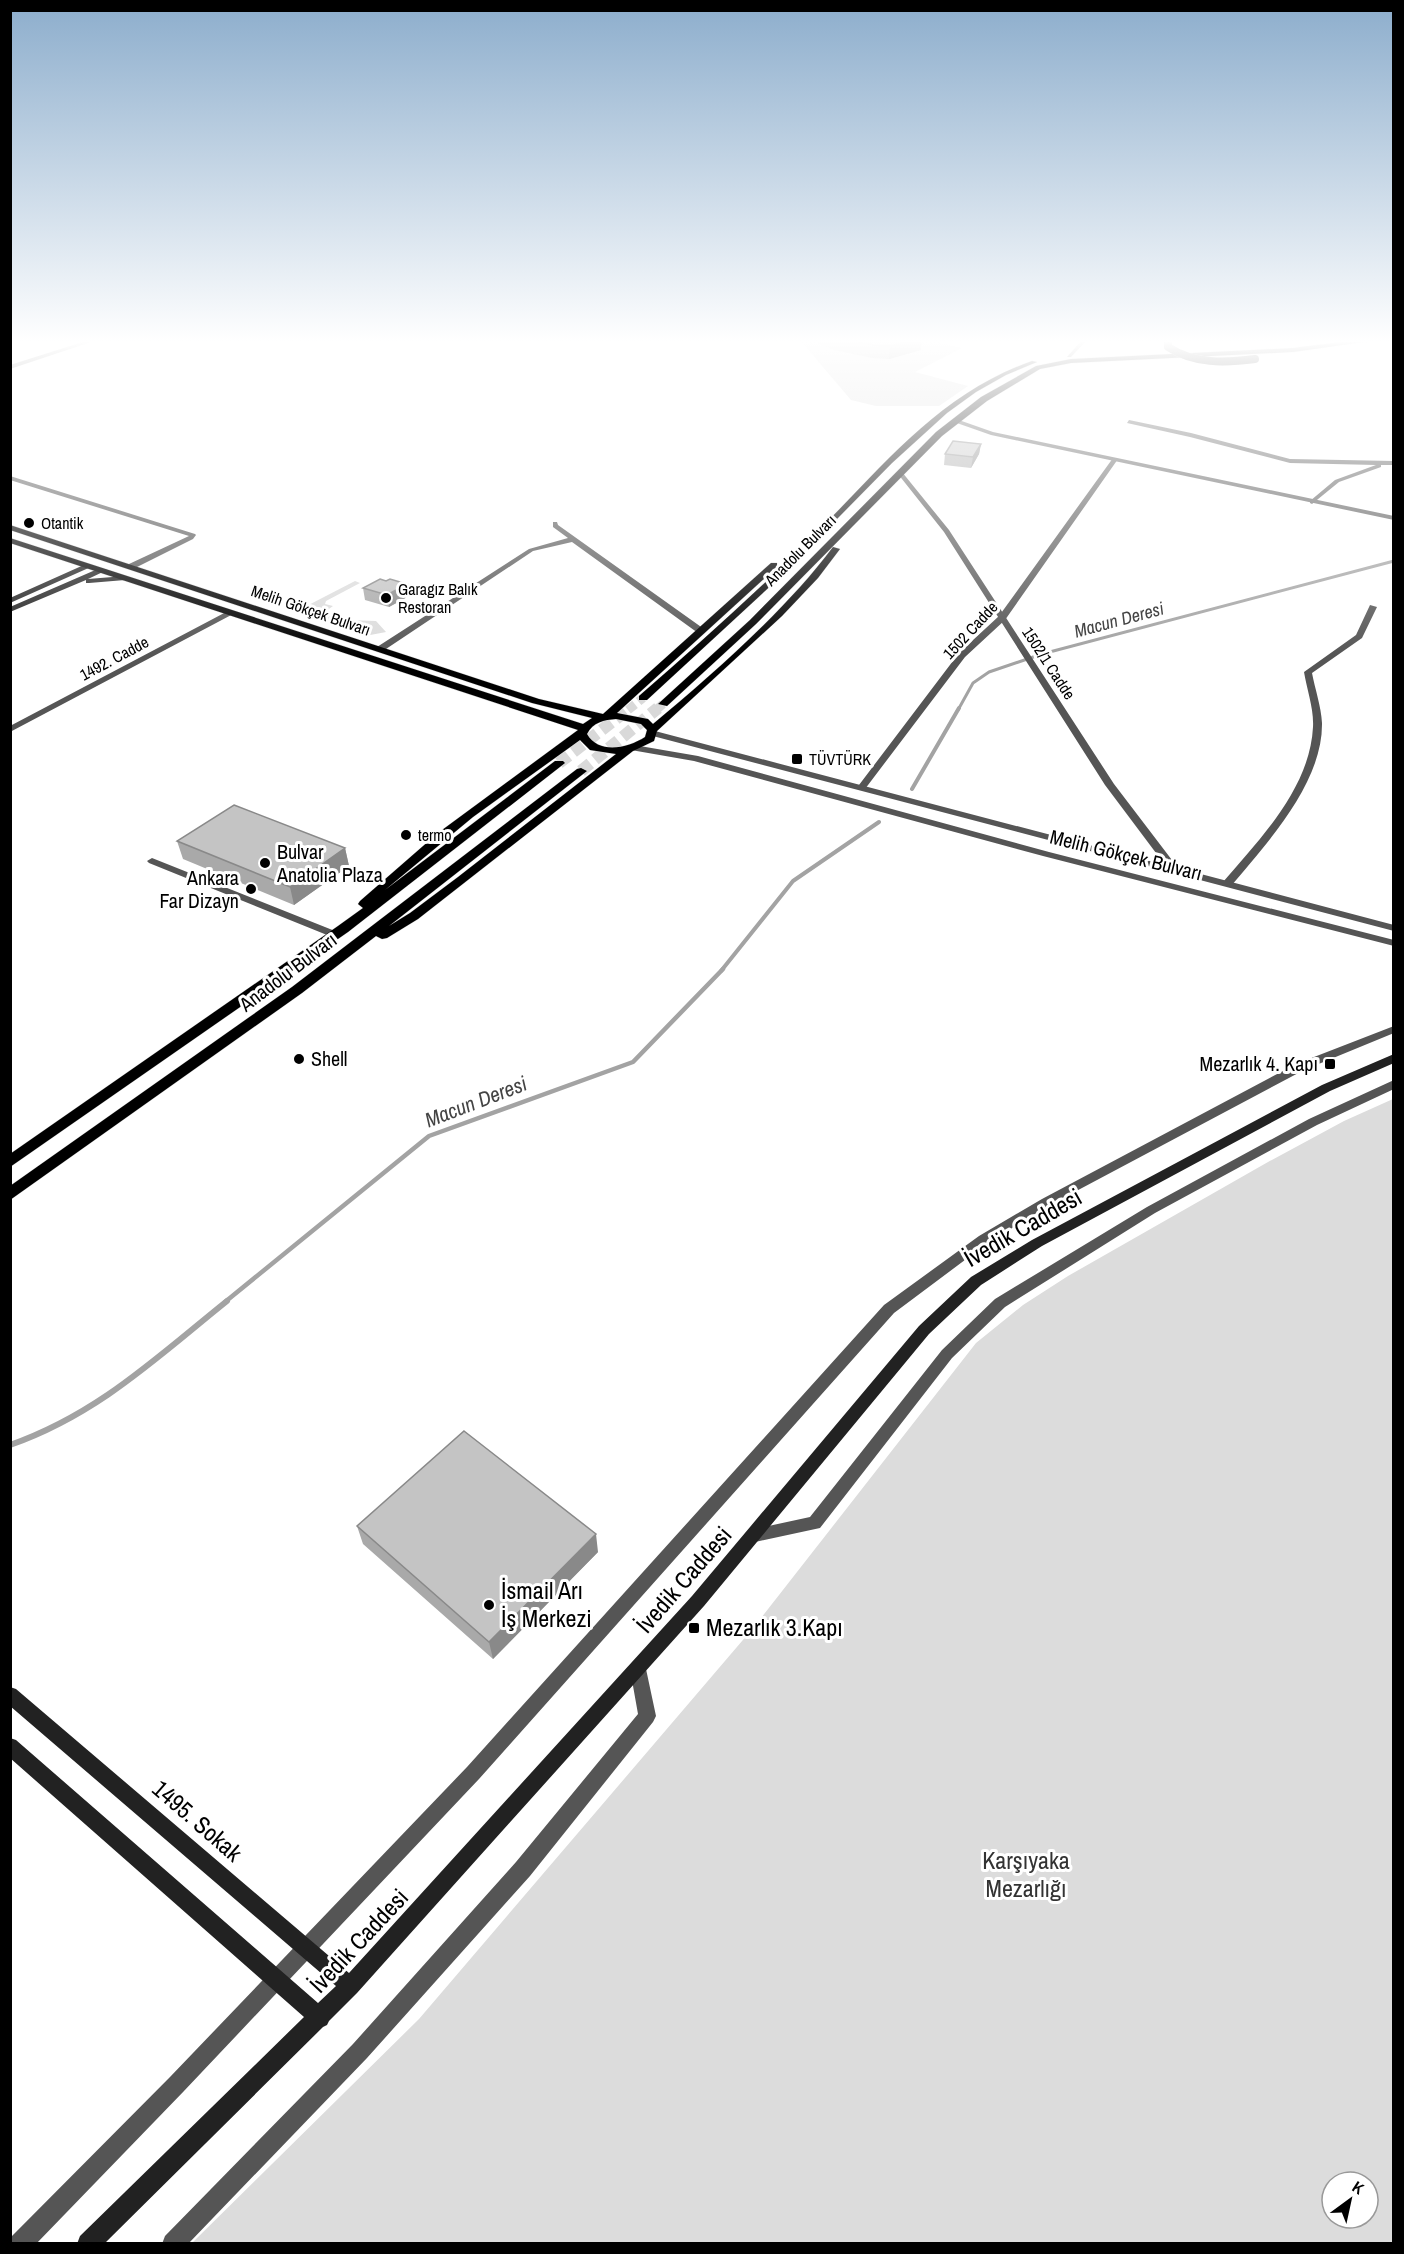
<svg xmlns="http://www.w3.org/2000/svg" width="1404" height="2254" font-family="'Archivo Narrow',sans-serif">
  <rect width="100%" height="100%" fill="#fff"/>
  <path fill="#dcdcdc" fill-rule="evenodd" d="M 800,340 L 927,340 L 962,348 L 915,372 L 968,386 L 939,406 L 876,406 L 851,400 Z
    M 355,581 L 360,583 L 326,601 L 325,604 L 333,606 L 326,611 L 327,614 L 335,618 L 333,620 L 343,623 L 347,620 L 376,621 L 386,632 L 365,636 L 295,612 Z
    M 1393,1099 L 1393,2243 L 192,2243 L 419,2019 L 754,1627 L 976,1343 L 1023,1305 L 1068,1276 L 1268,1162 L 1344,1121 ZM 1332,2182 L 1368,2182 L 1368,2218 L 1332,2218 Z"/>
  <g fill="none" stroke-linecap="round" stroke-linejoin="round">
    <path stroke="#a3a3a3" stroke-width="3" d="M 958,710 L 973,683 L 989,672 L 1042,654 L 1394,561"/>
    <path stroke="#a3a3a3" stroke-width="4" d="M 912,789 L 959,708
      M 721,971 L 793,881 L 879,822"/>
    <path stroke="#a3a3a3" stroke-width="4.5" d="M 225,1302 L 429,1136 L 633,1062 L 723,969"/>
    <path stroke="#a3a3a3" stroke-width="6" d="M 10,1445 C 98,1414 156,1358 227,1301"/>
    <path stroke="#d9d9d9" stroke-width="9" stroke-dasharray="9 4.5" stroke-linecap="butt" d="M 628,710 L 643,698
      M 656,710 L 663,704"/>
    <path stroke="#d9d9d9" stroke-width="12" stroke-dasharray="12 6" stroke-linecap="butt" d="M 559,763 L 630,708
      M 581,771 L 658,708"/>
    <defs>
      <path id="primary" d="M 1356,340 L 1378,340 L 1293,352 L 1071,363 L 1040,369 L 987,401 L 942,436 L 756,624 L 667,706 L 658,704 L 750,620 L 936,432 L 981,397 L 1036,366 L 1071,359 L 1293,348 Z
        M 1032,361 L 1037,362 L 1006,375 L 976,392 L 947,413 L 892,463 L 777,580 L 647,700 L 639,700 L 639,696 C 699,644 758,591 814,535 C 882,468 938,394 1032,361 Z
        M 10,525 L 539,699 L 603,714 L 771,563 L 777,563 L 777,567 L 617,713 L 648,719 L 653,724 C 713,674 786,610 833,547 L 840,549 L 818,578 L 782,616 L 657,731 L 654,741 L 633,751 L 418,919 L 387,938 L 382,939 L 376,936 L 302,993 L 10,1200 L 10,1186 L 292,987 L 577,769 L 581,768 L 587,771 L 389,926 L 410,913 L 458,877 L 616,754 L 590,750 L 580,740 L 473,817 L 385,890 L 555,761 L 563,761 L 565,763 L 348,932 L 10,1167 L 10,1154 L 338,926 L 363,908 L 358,904 L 360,901 L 438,833 L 578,730 L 10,543 L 10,538 L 583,724 L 592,718 L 532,703 L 10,530 ZM 616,719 L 641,724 L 647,730 L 645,737 C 628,748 599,755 587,734 C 593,722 604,720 616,719 Z"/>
    </defs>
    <use href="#primary" stroke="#dbdbdb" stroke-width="1"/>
    <path fill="#555" fill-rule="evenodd" d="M 89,340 L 97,340 L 10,369 L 10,365 Z
      M 1082,340 L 1087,340 L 1071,357 L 1067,357 Z
      M 1129,420 L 1191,433 L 1290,459 L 1394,461 L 1394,465 L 1381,465 L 1381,467 L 1339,482 L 1312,504 L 1310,503 L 1310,501 L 1335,480 L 1376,465 L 1290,463 L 1190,437 L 1127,423 Z
      M 1113,458 L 1118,459 L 1005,620 L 965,657 L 865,789 L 859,789 L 859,785 L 959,653 L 999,616 Z
      M 10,476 L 195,534 L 196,535 L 193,539 L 135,568 L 129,568 L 129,564 L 189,536 L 10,480 Z
      M 553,522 L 557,522 L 558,525 L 704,629 L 704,633 L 698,633 L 572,542 L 533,551 L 383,651 L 377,651 L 377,647 L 529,549 L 568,538 L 553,527 Z
      M 1370,605 L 1377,607 L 1362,638 L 1312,673 C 1315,689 1321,706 1322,723 C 1323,783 1267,843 1231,886 L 1223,886 L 1223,882 C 1260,839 1310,788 1313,727 C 1314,709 1307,690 1304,672 L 1356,635 Z
      M 152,858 L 340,933 L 341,935 L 336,938 L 332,937 L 149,863 L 147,861 Z
      M 1394,1026 L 1394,1033 L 1304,1070 L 1050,1205 L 989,1242 L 894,1313 L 479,1779 L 184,2091 L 36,2244 L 10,2244 L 12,2236 L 170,2077 L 467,1767 L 884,1305 L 979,1236 L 1042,1199 L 1296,1064 Z
      M 1394,1080 L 1394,1089 L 1317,1125 L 1155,1213 L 1005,1307 L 952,1358 L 820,1528 L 755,1542 L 750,1540 L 747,1535 L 750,1530 L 810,1517 L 942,1350 L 995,1299 L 1147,1207 L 1309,1119 Z
      M 638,1661 L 644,1663 L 646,1669 L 656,1716 L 653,1722 L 530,1876 L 367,2058 L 188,2244 L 162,2244 L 165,2236 L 353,2044 L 516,1862 L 638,1714 L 630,1669 L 632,1663 Z"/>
    <path fill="#555" fill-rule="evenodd" d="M 10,340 L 14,340 L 10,342 Z
      M 956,419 L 993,432 L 1394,516 L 1394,520 L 991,435 L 954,422 Z
      M 898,472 L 902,472 L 949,530 L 1114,784 L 1178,868 L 1394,925 L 1394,931 L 649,735 L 649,731 L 655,731 L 1165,865 L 1105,785 L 944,532 L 898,474 Z
      M 228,611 L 235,613 L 10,732 L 10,726 Z
      M 634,745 L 698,756 L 1049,852 L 1394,940 L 1394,946 L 1043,856 L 694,761 L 631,750 L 630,748 Z"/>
    <path fill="#222" fill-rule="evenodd" d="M 86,564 L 93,566 L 10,603 L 10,598 Z
      M 100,568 L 107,570 L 88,579 L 125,576 L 129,578 L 125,580 L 89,583 L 86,583 L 86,580 L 10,612 L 10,607 Z
      M 1394,1054 L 1394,1063 L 1330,1091 L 1042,1246 L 981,1285 L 929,1334 L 704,1606 L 357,1993 L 329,2021 L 327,2025 L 323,2027 L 104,2244 L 77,2244 L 80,2236 L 304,2017 L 10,1758 L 10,1738 L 16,1740 L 318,2003 L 336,1986 L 10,1706 L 10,1687 L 16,1689 L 349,1973 L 692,1596 L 919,1326 L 971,1277 L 1032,1240 L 1322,1085 Z"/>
    <use href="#primary" fill="#000" fill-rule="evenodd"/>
    <defs>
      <path id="primary-bridge" d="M 1168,340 L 1168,347 C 1194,364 1225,363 1255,359"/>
    </defs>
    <use href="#primary-bridge" stroke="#dbdbdb" stroke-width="8" stroke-linecap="butt"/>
    <use href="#primary-bridge" stroke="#000" stroke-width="8"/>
  </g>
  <path fill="#a9a9a9" d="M 817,340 L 922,340 L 921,350 L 889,359 L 872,358 L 834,350 L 817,343 Z
    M 981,444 L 979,454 L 971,468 L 944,465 L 945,454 Z
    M 386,581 L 407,584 L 409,596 L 389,607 L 365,600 L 363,588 Z
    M 177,841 L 345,848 L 349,866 L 294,905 L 183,859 Z
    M 357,1526 L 598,1552 L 493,1659 L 363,1544 Z"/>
  <path fill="#898989" d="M 911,340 L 922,340 L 921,350 L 889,359 L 890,346 Z
    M 981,444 L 979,454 L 971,468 L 973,457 Z
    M 407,584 L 409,596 L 389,607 L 387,595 Z
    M 345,848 L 349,866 L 294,905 L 290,887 Z
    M 596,1534 L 598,1552 L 493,1659 L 489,1642 Z"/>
  <path fill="#c4c4c4" stroke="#898989" stroke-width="1.5" d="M 849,340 L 911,340 L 890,346 L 873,345 Z
    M 953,441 L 981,444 L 973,457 L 945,454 Z
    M 380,579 L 386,581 L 390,579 L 407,584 L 387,595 L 363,588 Z
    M 234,805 L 345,848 L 290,887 L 177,841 Z
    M 464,1431 L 596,1534 L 489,1642 L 357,1526 Z"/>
  <linearGradient id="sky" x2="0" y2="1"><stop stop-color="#8cadcc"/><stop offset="0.52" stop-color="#fff"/><stop offset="1" stop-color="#fff" stop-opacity="0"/></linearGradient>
  <rect width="1404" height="656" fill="url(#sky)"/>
  <g fill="#000" stroke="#fff" stroke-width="2">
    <circle cx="29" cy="523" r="6"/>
    <circle cx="386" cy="598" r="6"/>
    <rect x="791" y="753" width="12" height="12" rx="3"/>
    <circle cx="406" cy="835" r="6"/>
    <circle cx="265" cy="863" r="6"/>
    <circle cx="251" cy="889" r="6"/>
    <circle cx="299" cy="1059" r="6"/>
    <rect x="1324" y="1058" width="12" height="12" rx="3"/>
    <circle cx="489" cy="1605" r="6"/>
    <rect x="688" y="1622" width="12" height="12" rx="3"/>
  </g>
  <g text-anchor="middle" stroke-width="6" stroke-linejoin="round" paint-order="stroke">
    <g font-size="16" fill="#000" stroke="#fff" text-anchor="start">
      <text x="41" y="529">Otantik</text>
      <text x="398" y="595">Garagız Balık<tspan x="398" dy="18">Restoran</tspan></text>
      <text x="809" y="765">TÜVTÜRK</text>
      <text x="418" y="841">termo</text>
    </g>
    <g font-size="16" fill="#000" stroke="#fff">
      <text transform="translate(800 550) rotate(-45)" y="6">Anadolu Bulvarı</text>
      <text transform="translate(311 610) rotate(19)" y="6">Melih Gökçek Bulvarı</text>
      <text transform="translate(970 630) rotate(-47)" y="6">1502 Cadde</text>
      <text transform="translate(114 658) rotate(-28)" y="6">1492. Cadde</text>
      <text transform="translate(1049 663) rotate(57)" y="6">1502/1 Cadde</text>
    </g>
    <g font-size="18" font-style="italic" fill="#444" stroke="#fff">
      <text transform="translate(1119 620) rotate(-15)" y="6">Macun Deresi</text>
    </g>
    <g font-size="20" fill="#000" stroke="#fff" text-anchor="start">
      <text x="277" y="859">Bulvar<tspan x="277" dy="23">Anatolia Plaza</tspan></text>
      <text x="239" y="885" text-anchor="end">Ankara<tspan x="239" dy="23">Far Dizayn</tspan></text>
      <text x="311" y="1066">Shell</text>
      <text x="1318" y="1071" text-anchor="end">Mezarlık 4. Kapı</text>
    </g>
    <g font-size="20" fill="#000" stroke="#fff">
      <text transform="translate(1126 855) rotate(14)" y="7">Melih Gökçek Bulvarı</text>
      <text transform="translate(288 972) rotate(-37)" y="7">Anadolu Bulvarı</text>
    </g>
    <g font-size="21" font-style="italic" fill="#444" stroke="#fff">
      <text transform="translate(476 1102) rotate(-21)" y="7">Macun Deresi</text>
    </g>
    <g font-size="24" fill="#000" stroke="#fff">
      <text transform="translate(1023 1228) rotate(-30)" y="8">İvedik Caddesi</text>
      <text transform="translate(684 1580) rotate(-49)" y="8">İvedik Caddesi</text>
      <text transform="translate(197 1821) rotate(41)" y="8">1495. Sokak</text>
      <text transform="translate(359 1941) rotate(-47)" y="8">İvedik Caddesi</text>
    </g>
    <g font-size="24" fill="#000" stroke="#fff" text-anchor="start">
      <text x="501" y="1599">İsmail Arı<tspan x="501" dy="28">İş Merkezi</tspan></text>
      <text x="706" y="1636">Mezarlık 3.Kapı</text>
    </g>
    <g font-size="24" fill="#333" stroke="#fff">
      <text x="1026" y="1869">Karşıyaka<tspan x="1026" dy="28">Mezarlığı</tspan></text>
    </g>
  </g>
  <rect width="1404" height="2254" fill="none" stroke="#000000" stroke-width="24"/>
  <g transform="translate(1350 2200) rotate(33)"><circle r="28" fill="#ffffff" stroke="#999999" stroke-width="1.5"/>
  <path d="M0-4.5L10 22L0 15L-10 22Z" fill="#000000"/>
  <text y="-9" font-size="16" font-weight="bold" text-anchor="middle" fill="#000000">K</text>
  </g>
</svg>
